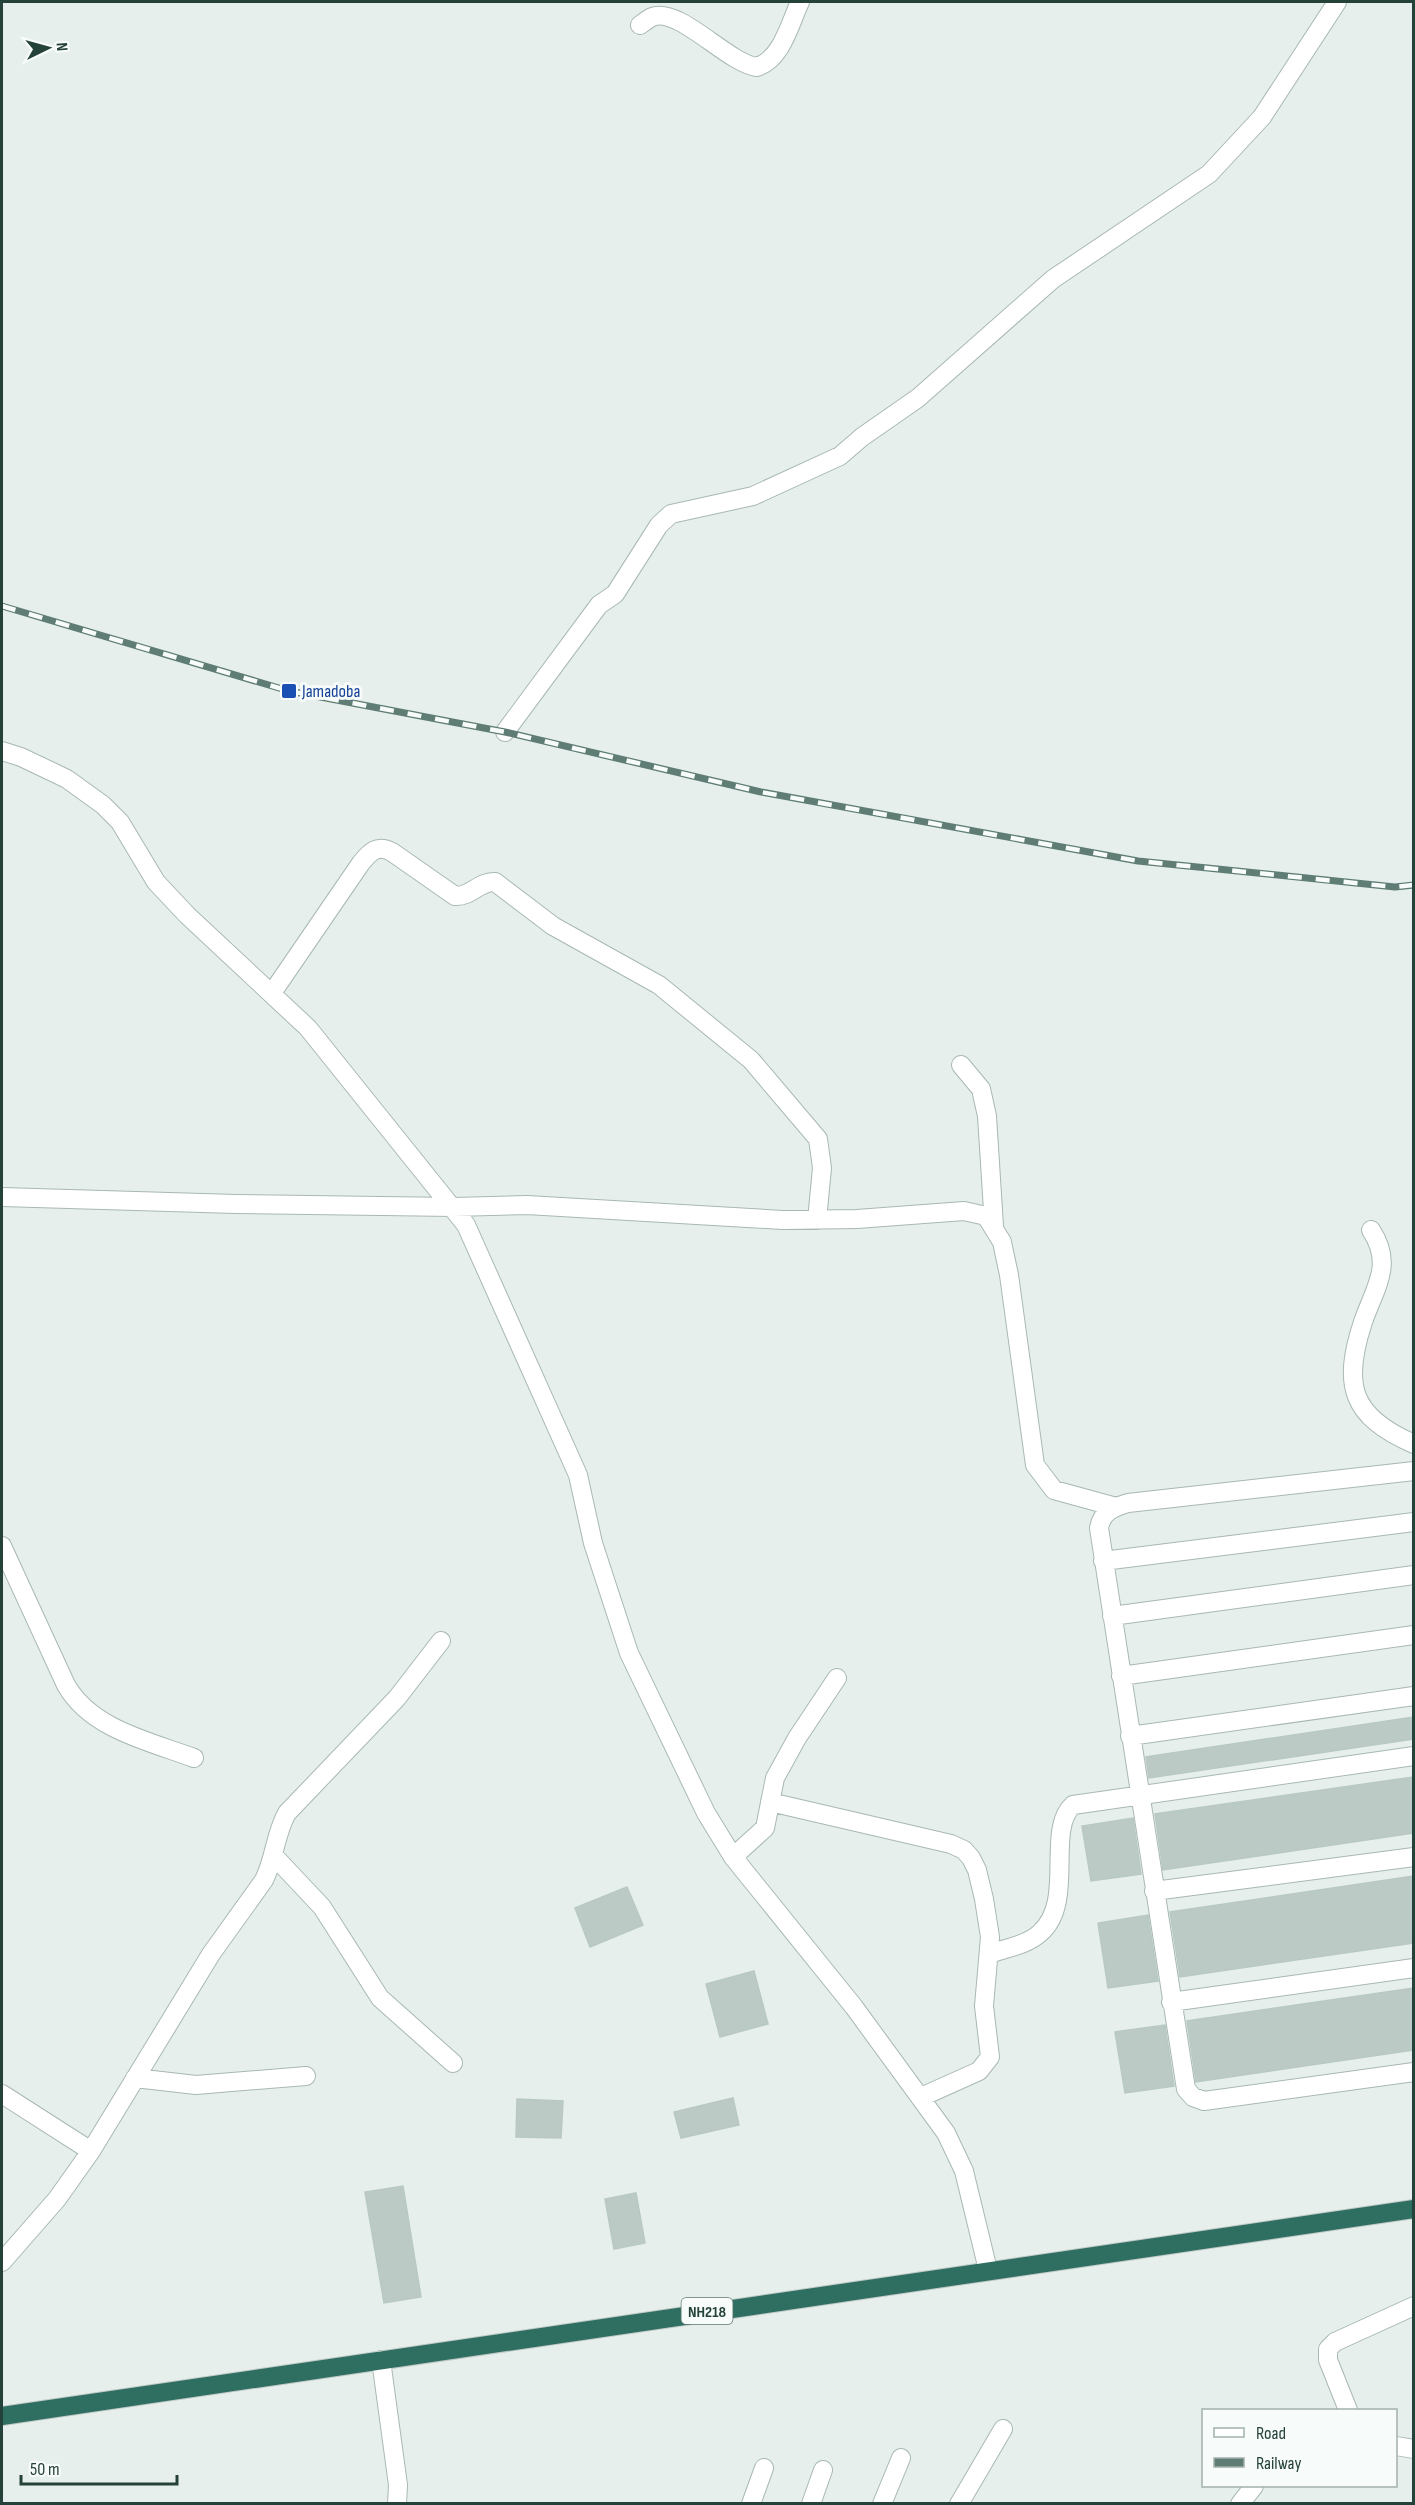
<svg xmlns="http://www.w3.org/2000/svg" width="1415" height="2505" font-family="'Sofia Sans Condensed',sans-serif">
  <rect width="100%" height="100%" fill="#e6efeb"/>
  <path fill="#bbcac4" stroke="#b8c9c2" stroke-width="1.5" d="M 1413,1717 L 1413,1739 L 1149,1778 L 1146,1757 Z
    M 1413,1777 L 1413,1833 L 1163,1870 L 1155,1814 Z
    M 1133,1818 L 1141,1874 L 1091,1881 L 1082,1826 Z
    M 1413,1876 L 1413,1943 L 1180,1977 L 1170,1912 Z
    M 627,1887 L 643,1925 L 590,1947 L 575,1908 Z
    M 1148,1915 L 1158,1981 L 1108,1988 L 1098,1923 Z
    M 754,1971 L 768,2024 L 720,2037 L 706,1984 Z
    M 1413,1988 L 1413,2050 L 1196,2082 L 1187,2021 Z
    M 1165,2025 L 1174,2086 L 1125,2093 L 1115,2032 Z
    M 733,2098 L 739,2125 L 681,2138 L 674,2112 Z
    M 517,2099 L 563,2101 L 561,2138 L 516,2137 Z
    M 403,2186 L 421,2297 L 384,2303 L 365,2192 Z
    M 636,2193 L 645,2243 L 614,2249 L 605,2199 Z"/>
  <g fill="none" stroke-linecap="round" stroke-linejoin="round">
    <defs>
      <path id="minor" d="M 640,25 C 643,23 648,19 652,17 C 679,6 727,63 757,67 C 782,59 790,23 800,2
        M 505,732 L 599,605 L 615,594 L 659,525 L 671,514 L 753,496 L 840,456 L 862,437 L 918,398 L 1053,279 L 1209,174 L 1262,117 L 1337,2
        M 2,751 L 21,757 L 67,779 L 103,805 L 120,822 L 156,882 L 187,915 L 308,1028 L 466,1225 L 578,1475 L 593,1543 L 629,1653 L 706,1813 L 733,1857 L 854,2007 L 946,2133 L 964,2171 L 988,2270
        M 272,993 L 361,863 C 370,852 377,844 392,852 L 455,896 C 471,897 479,881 495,882 L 553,926 L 659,985 L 751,1060 L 818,1139 L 822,1168 L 817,1220
        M 961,1065 L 981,1089 L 987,1116 L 994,1226
        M 2,1197 L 236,1204 L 454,1207 L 527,1205 L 783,1220 L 857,1219 L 964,1211 L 986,1216 L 1002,1242 L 1009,1275 L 1035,1465 L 1054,1490 L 1116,1507
        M 1371,1230 C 1394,1265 1375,1287 1363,1322 C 1342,1385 1351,1417 1414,1444
        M 1414,1471 L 1128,1503 C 1113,1508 1102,1511 1099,1528 L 1186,2089 L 1193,2097 L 1204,2101 L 1414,2072
        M 2,1546 L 66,1685 C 91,1729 148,1741 194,1758
        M 1103,1561 L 1414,1522
        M 1112,1616 L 1414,1575
        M 1121,1676 L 1414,1635
        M 1130,1736 L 1414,1696
        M 770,1802 L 951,1844 L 964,1850 L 971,1858 L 977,1870 L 984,1899 L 990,1937 L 984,2006 L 990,2057 L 979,2071 L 921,2097
        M 273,1855 L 322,1907 L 380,1998 L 453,2063
        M 733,1857 L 765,1828 L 775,1778 L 797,1738 L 837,1678
        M 1154,1891 L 1414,1857
        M 989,1954 C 1006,1948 1027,1945 1040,1933 C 1076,1902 1045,1830 1073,1805 L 1414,1756
        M 1171,2002 L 1414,1968
        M 135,2078 L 196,2085 L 306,2076
        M 2,2094 L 91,2151
        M 2,2262 L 57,2199 L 91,2151 L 211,1954 L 264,1880 C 275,1858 275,1834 287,1813 L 397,1698 L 441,1641
        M 381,2360 L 398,2485 L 397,2504
        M 1348,2410 L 1328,2360 L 1328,2349 L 1335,2342 L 1414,2306
        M 1396,2446 L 1414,2449
        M 751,2504 L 764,2468
        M 811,2504 L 823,2470
        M 882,2504 L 901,2458
        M 959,2504 L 1003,2429
        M 1240,2504 L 1254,2486"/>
      <path id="highway" d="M 2,2416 L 1414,2209"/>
    </defs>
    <use href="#minor" stroke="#a8b8b2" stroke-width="20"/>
    <use href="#highway" stroke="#c2cac8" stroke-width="20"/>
    <use href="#minor" stroke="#fff" stroke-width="18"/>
    <use href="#highway" stroke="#2f6f62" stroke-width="18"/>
    <defs>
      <path id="rail" d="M 2,606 L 289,691 L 505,732 L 761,792 L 1138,861 L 1395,887 L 1414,885"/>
    </defs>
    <use href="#rail" stroke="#5f7d75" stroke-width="7"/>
    <use href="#rail" stroke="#f7fbf9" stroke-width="4.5" stroke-dasharray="14" stroke-linecap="butt"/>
  </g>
  <rect fill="#1a4fb4" stroke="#f7fbf9" stroke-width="2" x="281" y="683" width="16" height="16" rx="3"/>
  <g text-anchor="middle" stroke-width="6" stroke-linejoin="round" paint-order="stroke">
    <rect fill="#f7fbf9" stroke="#637a73" stroke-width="1.5" x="681.5" y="2298" width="51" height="26" rx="4.5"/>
    <g font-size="16" font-weight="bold" fill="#24423a">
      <text x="707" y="2317">NH218</text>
    </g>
    <g font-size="18" fill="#164399" stroke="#f7fbf9" text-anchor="start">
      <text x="302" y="697">Jamadoba</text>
    </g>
  </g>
  <rect width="1415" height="2505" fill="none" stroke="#24423a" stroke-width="6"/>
  <rect x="1202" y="2409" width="195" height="78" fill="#f7fbf9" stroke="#a3b1ad" stroke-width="1.5"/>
  <rect x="1214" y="2428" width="30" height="9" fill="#ffffff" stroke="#a3b1ad" stroke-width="1.5"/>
  <text x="1256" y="2439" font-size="18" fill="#24423a">Road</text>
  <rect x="1214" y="2458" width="30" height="9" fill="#5f7d75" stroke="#a3b1ad" stroke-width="1.5"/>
  <text x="1256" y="2469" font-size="18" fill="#24423a">Railway</text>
  <g transform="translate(48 48) rotate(85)" stroke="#f7fbf9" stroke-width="4.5" paint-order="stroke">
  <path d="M0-4.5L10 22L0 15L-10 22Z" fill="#24423a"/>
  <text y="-9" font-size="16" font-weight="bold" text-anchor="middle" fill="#24423a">N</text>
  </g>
  <path d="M21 2475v9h156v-9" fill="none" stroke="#24423a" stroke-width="3"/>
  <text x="30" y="2475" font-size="18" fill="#24423a" stroke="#f7fbf9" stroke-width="4.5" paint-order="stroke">50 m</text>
</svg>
